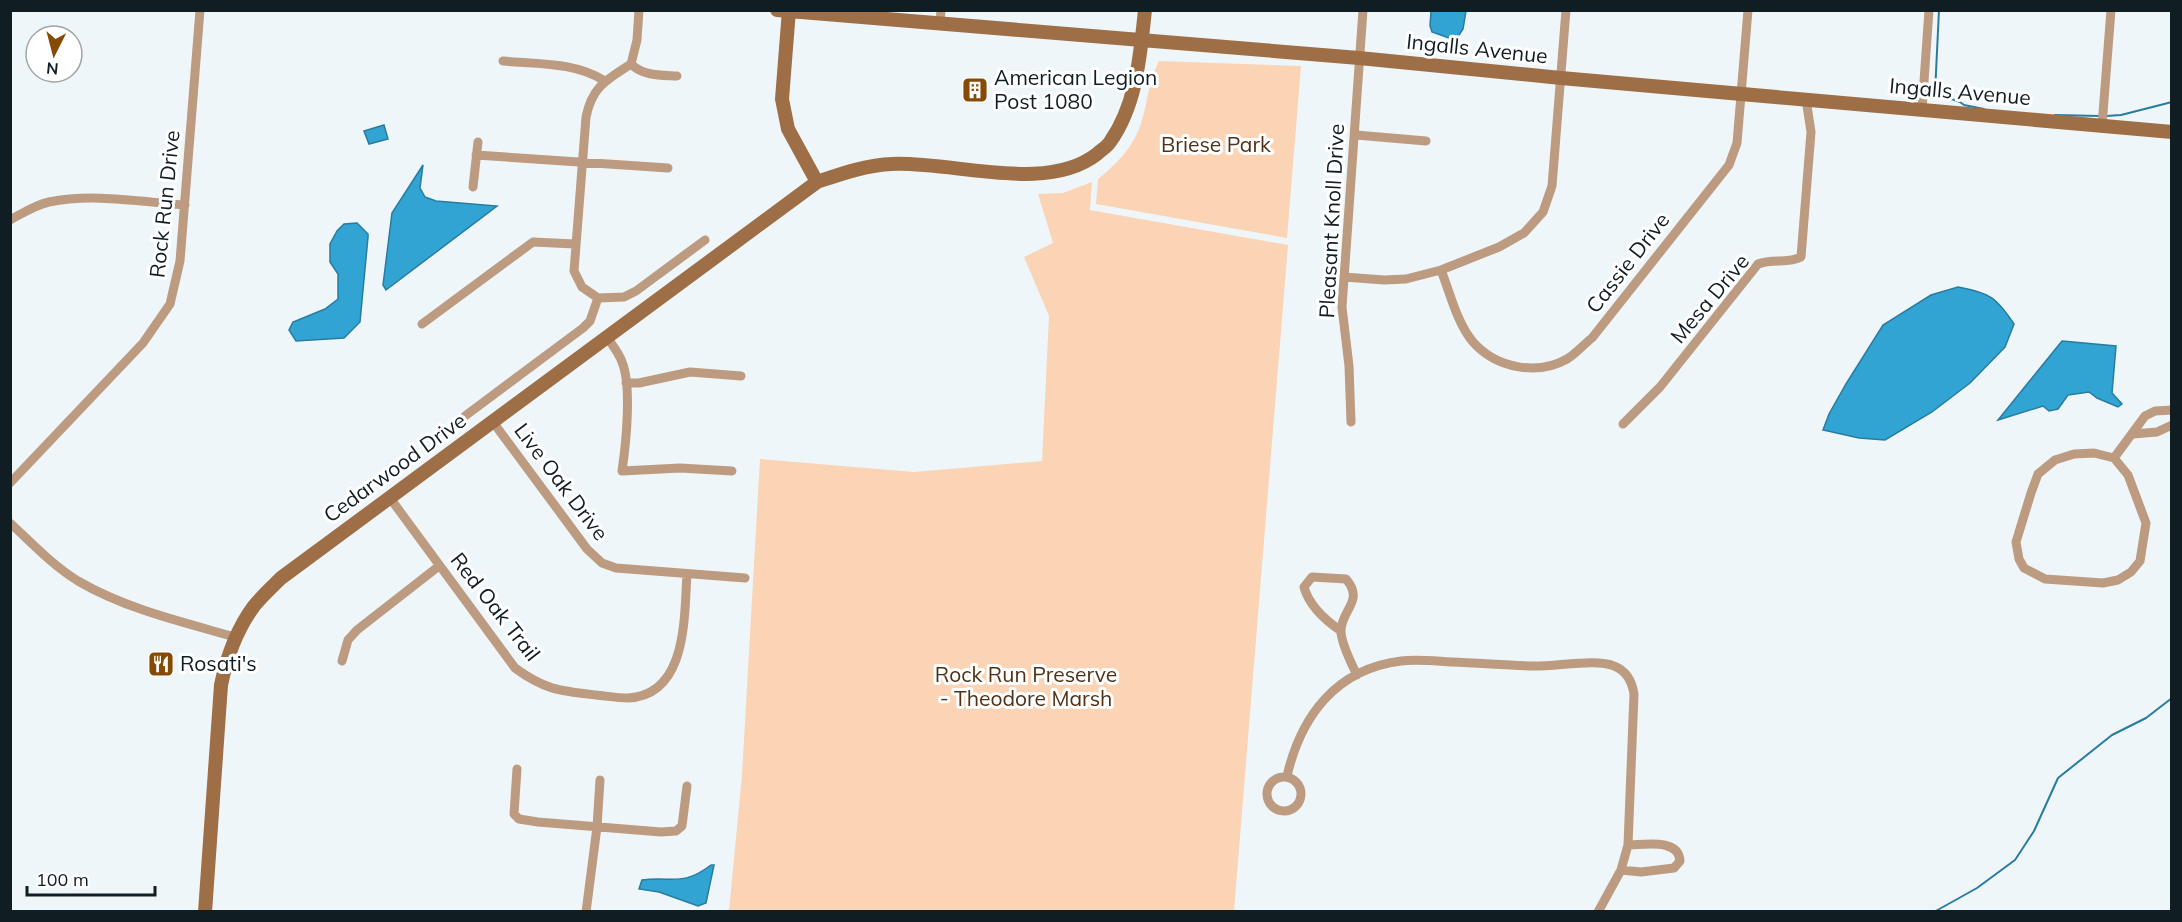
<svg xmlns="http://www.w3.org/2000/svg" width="2182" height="922" font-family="Mulish,sans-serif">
  <rect width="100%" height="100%" fill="#eff6fa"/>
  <path fill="#fad4b5" d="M 1159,61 L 1301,66 L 1287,238 L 1096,204 L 1098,179 C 1118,163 1135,145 1142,120 C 1148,100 1149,80 1159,61 Z
    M 1092,182 L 1090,210 L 1288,245 L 1234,911 L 729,911 L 742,775 L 760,459 L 914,472 L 1042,461 L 1049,316 L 1024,257 L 1053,243 L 1038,194 L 1063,193 Z"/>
  <path fill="#32a4d3" stroke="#287c9e" stroke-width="1.5" d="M 1431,11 L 1466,11 L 1463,29 L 1457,38 L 1449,38 L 1432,32 L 1430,26 Z
    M 384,125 L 388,139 L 369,144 L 364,131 Z
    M 423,165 L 420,188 L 425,197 L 436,201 L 497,206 L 386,290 L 383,285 L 392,213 Z
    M 357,223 L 368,234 L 368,237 L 360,322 L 344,338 L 296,341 L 289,330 L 293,322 L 325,309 L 338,299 L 338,274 L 330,262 L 330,244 L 337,231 L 344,224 Z
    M 1958,287 C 1990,293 1996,297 2014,324 L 2005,347 L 1970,383 L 1932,412 L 1885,440 L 1859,438 L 1823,430 L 1829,414 L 1846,384 L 1883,325 L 1931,295 Z
    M 2062,341 L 2116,346 L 2112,393 L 2122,404 L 2118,407 L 2097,398 L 2089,392 L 2068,395 L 2058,409 L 2049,411 L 2043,406 L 1998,420 Z
    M 711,865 L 714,865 L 706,903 L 698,906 L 659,892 L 639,889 L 642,880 C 673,876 682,887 711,865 Z"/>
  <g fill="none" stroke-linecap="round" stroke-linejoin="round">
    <path stroke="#287c9e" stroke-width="2" d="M 1939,10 L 1935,93 L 1960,102 L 1964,105 L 1984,109
      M 2055,115 L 2100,116
      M 2106,116 L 2121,115 L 2172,102
      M 1934,912 L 1977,888 L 2015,860 L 2034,831 L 2058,778 L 2112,735 L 2146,718 L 2172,698"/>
    <path stroke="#bc9b80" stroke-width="9" d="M 940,24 L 941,10
      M 503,61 C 537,64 576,62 605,81
      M 631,64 C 643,76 660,75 677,76
      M 1922,110 L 1929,10
      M 2102,126 L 2111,10
      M 1356,135 L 1426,141
      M 476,155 L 668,168
      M 473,187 L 478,142
      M 10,220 C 23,213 35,205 49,202 C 93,193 141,202 185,205
      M 1441,270 C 1450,293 1457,323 1473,342 C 1496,368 1537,376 1567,359 C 1576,354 1584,344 1592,338 L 1729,165 L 1737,143 L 1748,10
      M 1344,277 L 1384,280 L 1406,279 L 1441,270 L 1499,247 L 1524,233 L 1543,212 L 1552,186 L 1566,10
      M 598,298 L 582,287 L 574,271 L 586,117 C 592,87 606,80 631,64 L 637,40 L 639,10
      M 598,298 L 624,297 L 636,291 L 705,240
      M 422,324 L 533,242 L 575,244
      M 607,337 C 612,345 619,353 622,362 C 632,386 626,444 622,471 L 680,468 L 732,471
      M 626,383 L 639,383 L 690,372 L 741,376
      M 465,416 L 583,328 L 590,321 L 598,298
      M 493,422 L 587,549 L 602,563 L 616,568 L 745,578
      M 1351,422 L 1349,366 L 1342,307 L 1363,10
      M 1623,424 L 1660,387 L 1758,264 C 1772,258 1788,264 1801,257 L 1811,132 L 1806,99
      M 2133,434 L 2157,432 L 2172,425
      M 2094,453 L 2114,458 L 2128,475 L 2146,523 L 2140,561 L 2131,572 L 2118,580 L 2103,583 L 2045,579 L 2024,568 L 2019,559 L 2016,542 L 2031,493 L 2038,474 L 2055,460 L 2074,454 Z
      M 2114,458 L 2145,416 L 2155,411 L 2172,410
      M 10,483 L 143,343 L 170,304 L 180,261 L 200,10
      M 390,498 L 515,668 C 545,690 560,691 596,695 C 606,696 618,698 628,698 C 688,695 684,616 687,574
      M 10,523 C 32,543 52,565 78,581 C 126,609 182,622 235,637
      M 1341,631 C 1325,620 1309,606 1304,587 L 1312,577 L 1346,579 C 1365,601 1341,610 1341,631 C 1341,643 1352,665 1357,675
      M 342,661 L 348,640 L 357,630 L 439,566
      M 517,769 L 514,814 L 519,819 L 538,822 L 661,832 L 676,831 L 682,826 L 687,786
      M 1287,776 C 1301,716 1336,669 1401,661 C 1417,659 1434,661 1451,662 C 1478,663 1505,665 1533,666 C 1554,667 1597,658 1614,666 C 1627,671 1632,681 1634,694 L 1628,845 L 1621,870 L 1598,912
      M1267 794a17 17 0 1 1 34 0a17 17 0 1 1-34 0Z
      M 1621,870 L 1641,872 L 1674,868 L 1680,861 C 1679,838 1644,845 1628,845
      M 586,912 L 597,827 L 600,780"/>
    <path stroke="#9e6f47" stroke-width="14" d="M 777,10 L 1359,58 L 1561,78 L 2172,132
      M 789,10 L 782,99 L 788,129 L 817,182
      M 205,912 L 221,685 C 227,656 237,629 254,606 C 262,596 272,587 281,578 L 817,182 C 841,174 866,165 892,164 C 953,161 1046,194 1097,154 C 1101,150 1107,147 1110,142 C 1137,104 1140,55 1145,10"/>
  </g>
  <defs>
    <symbol id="building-square" viewBox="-11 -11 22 22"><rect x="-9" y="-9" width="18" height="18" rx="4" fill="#854a03" stroke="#fff"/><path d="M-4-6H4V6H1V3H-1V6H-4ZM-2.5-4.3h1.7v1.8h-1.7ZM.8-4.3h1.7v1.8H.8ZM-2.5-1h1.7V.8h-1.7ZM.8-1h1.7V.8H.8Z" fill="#fff"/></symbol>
    <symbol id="restaurant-square" viewBox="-11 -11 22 22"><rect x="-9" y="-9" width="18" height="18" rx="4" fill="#854a03" stroke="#fff"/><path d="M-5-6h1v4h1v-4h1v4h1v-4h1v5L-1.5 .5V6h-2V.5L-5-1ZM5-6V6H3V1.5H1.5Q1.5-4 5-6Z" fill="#fff"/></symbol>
  </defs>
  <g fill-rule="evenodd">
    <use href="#building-square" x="960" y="75" width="30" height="30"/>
    <use href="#restaurant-square" x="146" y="649" width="30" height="30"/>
  </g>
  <g text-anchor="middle" stroke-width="6" stroke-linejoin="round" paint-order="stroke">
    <g font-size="21" fill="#101d23" stroke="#fff">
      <text transform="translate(1477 49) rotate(6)" y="7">Ingalls Avenue</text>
      <text transform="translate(1960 92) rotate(5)" y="7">Ingalls Avenue</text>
      <text transform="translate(165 204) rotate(-84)" y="7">Rock Run Drive</text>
      <text transform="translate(1332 221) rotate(-87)" y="7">Pleasant Knoll Drive</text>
      <text transform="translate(1628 263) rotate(-52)" y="7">Cassie Drive</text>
      <text transform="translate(1710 299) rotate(-50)" y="7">Mesa Drive</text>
      <text transform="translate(395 468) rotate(-36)" y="7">Cedarwood Drive</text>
      <text transform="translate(561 482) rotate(53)" y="7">Live Oak Drive</text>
      <text transform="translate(495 607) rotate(52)" y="7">Red Oak Trail</text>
    </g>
    <g font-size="21" fill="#101d23" stroke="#fff" text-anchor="start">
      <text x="994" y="85">American Legion<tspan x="994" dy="24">Post 1080</tspan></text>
      <text x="180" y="671">Rosati's</text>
    </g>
    <g font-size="21" fill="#503116" stroke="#fff">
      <text x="1216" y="152">Briese Park</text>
      <text x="1026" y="682">Rock Run Preserve<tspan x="1026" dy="24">- Theodore Marsh</tspan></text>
    </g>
  </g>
  <rect width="2182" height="922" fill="none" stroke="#101d23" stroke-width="24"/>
  <g transform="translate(54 54) rotate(186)"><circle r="28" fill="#ffffff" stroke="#9fa5a7" stroke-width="1.5"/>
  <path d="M0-4.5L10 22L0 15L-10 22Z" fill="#854a03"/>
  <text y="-9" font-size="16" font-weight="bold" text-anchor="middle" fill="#101d23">N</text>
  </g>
  <path d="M27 886v9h128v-9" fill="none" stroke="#101d23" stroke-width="3"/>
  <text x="36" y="886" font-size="18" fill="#101d23" stroke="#ffffff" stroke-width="4.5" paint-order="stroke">100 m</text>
</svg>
